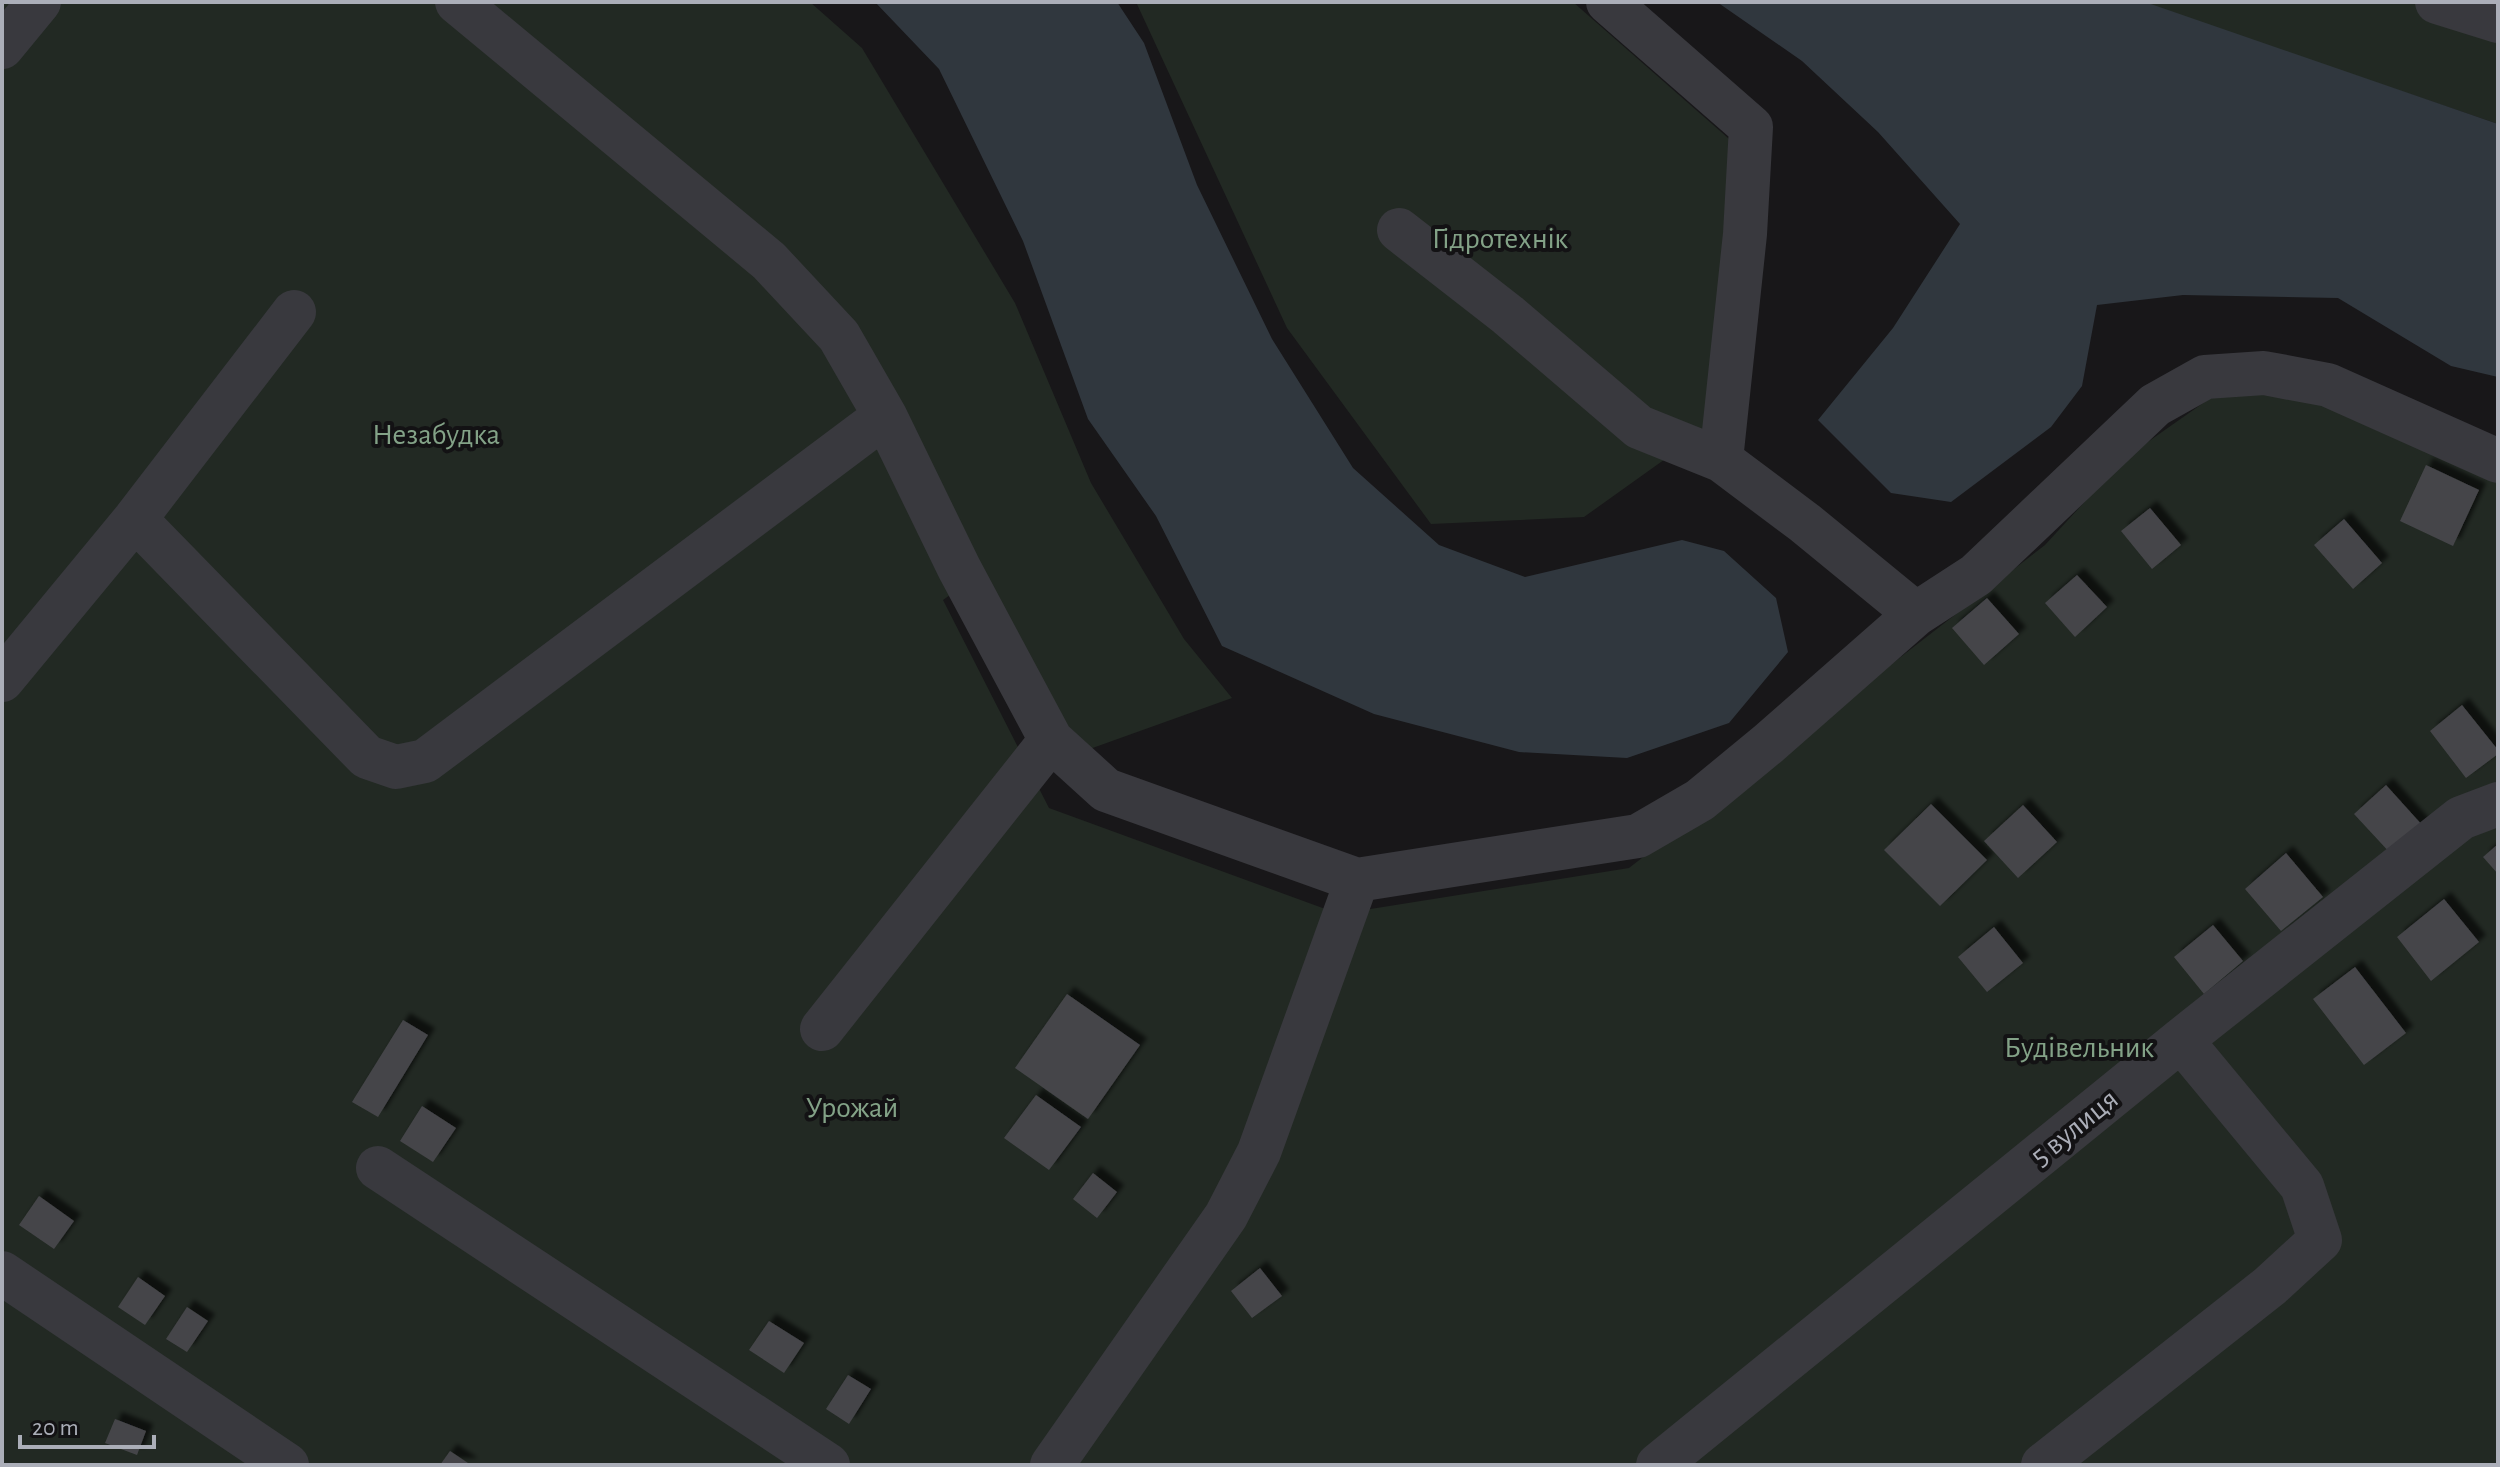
<svg xmlns="http://www.w3.org/2000/svg" width="2500" height="1467" font-family="'Alegreya Sans',sans-serif">
  <defs>
    <filter id="shadow"><feDropShadow dx="7" dy="-7" stdDeviation="2" flood-color="#0009"/></filter>
  </defs>
  <rect width="100%" height="100%" fill="#181719"/>
  <path fill="#222923" d="M 2,2 L 810,2 L 862,48 L 1015,303 L 1091,483 L 1184,639 L 1232,698 L 1073,755 L 978,575 L 943,600 L 1049,808 L 1339,914 L 1629,868 L 2045,545 L 2125,458 L 2226,387 L 2330,403 L 2498,480 L 2498,1465 L 2,1465 Z
    M 1136,2 L 1573,2 L 1736,145 L 1710,427 L 1584,517 L 1431,524 L 1287,328 Z
    M 2145,2 L 2498,2 L 2498,124 L 2150,6 Z"/>
  <path fill="#30373e" d="M 875,2 L 1117,2 L 1144,43 L 1197,185 L 1272,339 L 1353,468 L 1439,545 L 1525,577 L 1682,540 L 1724,551 L 1776,598 L 1788,652 L 1729,723 L 1627,758 L 1519,752 L 1374,714 L 1222,646 L 1156,516 L 1088,419 L 1023,241 L 939,69 Z
    M 1717,2 L 2145,2 L 2498,124 L 2498,377 L 2451,366 L 2338,298 L 2183,295 L 2097,305 L 2082,386 L 2051,427 L 1951,502 L 1891,493 L 1818,420 L 1893,328 L 1960,224 L 1878,132 L 1802,61 Z"/>
  <path fill="#454549" filter="url(#shadow)" d="M 2426,465 L 2479,490 L 2453,546 L 2400,521 Z
    M 2150,508 L 2181,545 L 2152,569 L 2121,531 Z
    M 2344,519 L 2382,563 L 2353,589 L 2314,545 Z
    M 2077,575 L 2107,607 L 2075,637 L 2045,603 Z
    M 1987,598 L 2019,634 L 1984,665 L 1952,628 Z
    M 2462,705 L 2498,750 L 2498,754 L 2466,778 L 2430,731 Z
    M 2386,785 L 2423,826 L 2392,855 L 2354,814 Z
    M 1931,804 L 1987,860 L 1940,906 L 1884,850 Z
    M 2023,805 L 2057,842 L 2018,878 L 1984,841 Z
    M 2498,844 L 2498,874 L 2483,857 Z
    M 2286,853 L 2323,897 L 2281,931 L 2245,889 Z
    M 2444,899 L 2479,942 L 2431,981 L 2397,937 Z
    M 2213,925 L 2243,961 L 2204,994 L 2174,957 Z
    M 1994,927 L 2023,963 L 1987,992 L 1958,957 Z
    M 2355,967 L 2406,1033 L 2364,1065 L 2313,999 Z
    M 1067,994 L 1140,1045 L 1088,1119 L 1015,1068 Z
    M 403,1020 L 428,1035 L 378,1117 L 352,1102 Z
    M 1036,1095 L 1081,1127 L 1049,1170 L 1004,1138 Z
    M 422,1106 L 456,1128 L 433,1162 L 400,1141 Z
    M 1093,1173 L 1117,1192 L 1097,1218 L 1073,1199 Z
    M 39,1196 L 74,1221 L 54,1249 L 19,1225 Z
    M 1260,1268 L 1282,1296 L 1252,1318 L 1231,1291 Z
    M 138,1277 L 165,1296 L 145,1325 L 118,1307 Z
    M 187,1307 L 208,1321 L 187,1352 L 166,1339 Z
    M 769,1321 L 804,1343 L 784,1373 L 749,1350 Z
    M 848,1375 L 871,1389 L 849,1424 L 826,1409 Z
    M 115,1419 L 146,1431 L 137,1455 L 105,1443 Z
    M 450,1451 L 471,1465 L 440,1465 Z"/>
  <g fill="none" stroke-linecap="round" stroke-linejoin="round">
    <path stroke="#39393e" stroke-width="44" d="M 457,2 L 769,261 L 839,336 L 885,416 L 959,568 L 1051,740 L 1106,790 L 1357,880 L 1638,836 L 1700,800 L 1768,744 L 1916,614 L 1976,575 L 2155,405 L 2205,377 L 2264,373 L 2328,385 L 2498,461
      M 1608,2 L 1751,127 L 1745,234 L 1721,460
      M 2437,2 L 2498,21
      M 2,47 L 39,2
      M 1399,230 L 1508,315 L 1639,427 L 1721,460 L 1805,523 L 1916,614
      M 135,519 L 367,757 L 396,767 L 425,761 L 885,416
      M 2,680 L 135,519 L 294,312
      M 822,1029 L 1051,740
      M 378,1168 L 828,1465
      M 2,1273 L 287,1465
      M 1052,1465 L 1226,1216 L 1259,1152 L 1357,880
      M 1658,1465 L 2181,1040 L 2461,818 L 2498,804
      M 2043,1465 L 2270,1286 L 2320,1240 L 2302,1186 L 2181,1040"/>
  </g>
  <g text-anchor="middle" stroke-width="8" stroke-linejoin="round" paint-order="stroke">
    <g font-size="30" fill="#83a287" stroke="#131214">
      <text x="1500" y="248">Гідротехнік</text>
      <text x="436" y="444">Незабудка</text>
      <text x="2079" y="1057">Будівельник</text>
      <text x="852" y="1117">Урожай</text>
    </g>
    <g font-size="30" fill="#abaeb8" stroke="#131214">
      <text transform="translate(2074 1127) rotate(-39)" y="10">5 вулиця</text>
    </g>
  </g>
  <rect width="2500" height="1467" fill="none" stroke="#abaeb8" stroke-width="8"/>
  <path d="M20 1435v12h134v-12" fill="none" stroke="#abaeb8" stroke-width="4"/>
  <text x="32" y="1435" font-size="24" fill="#abaeb8" stroke="#131214" stroke-width="6" paint-order="stroke">20 m</text>
</svg>
